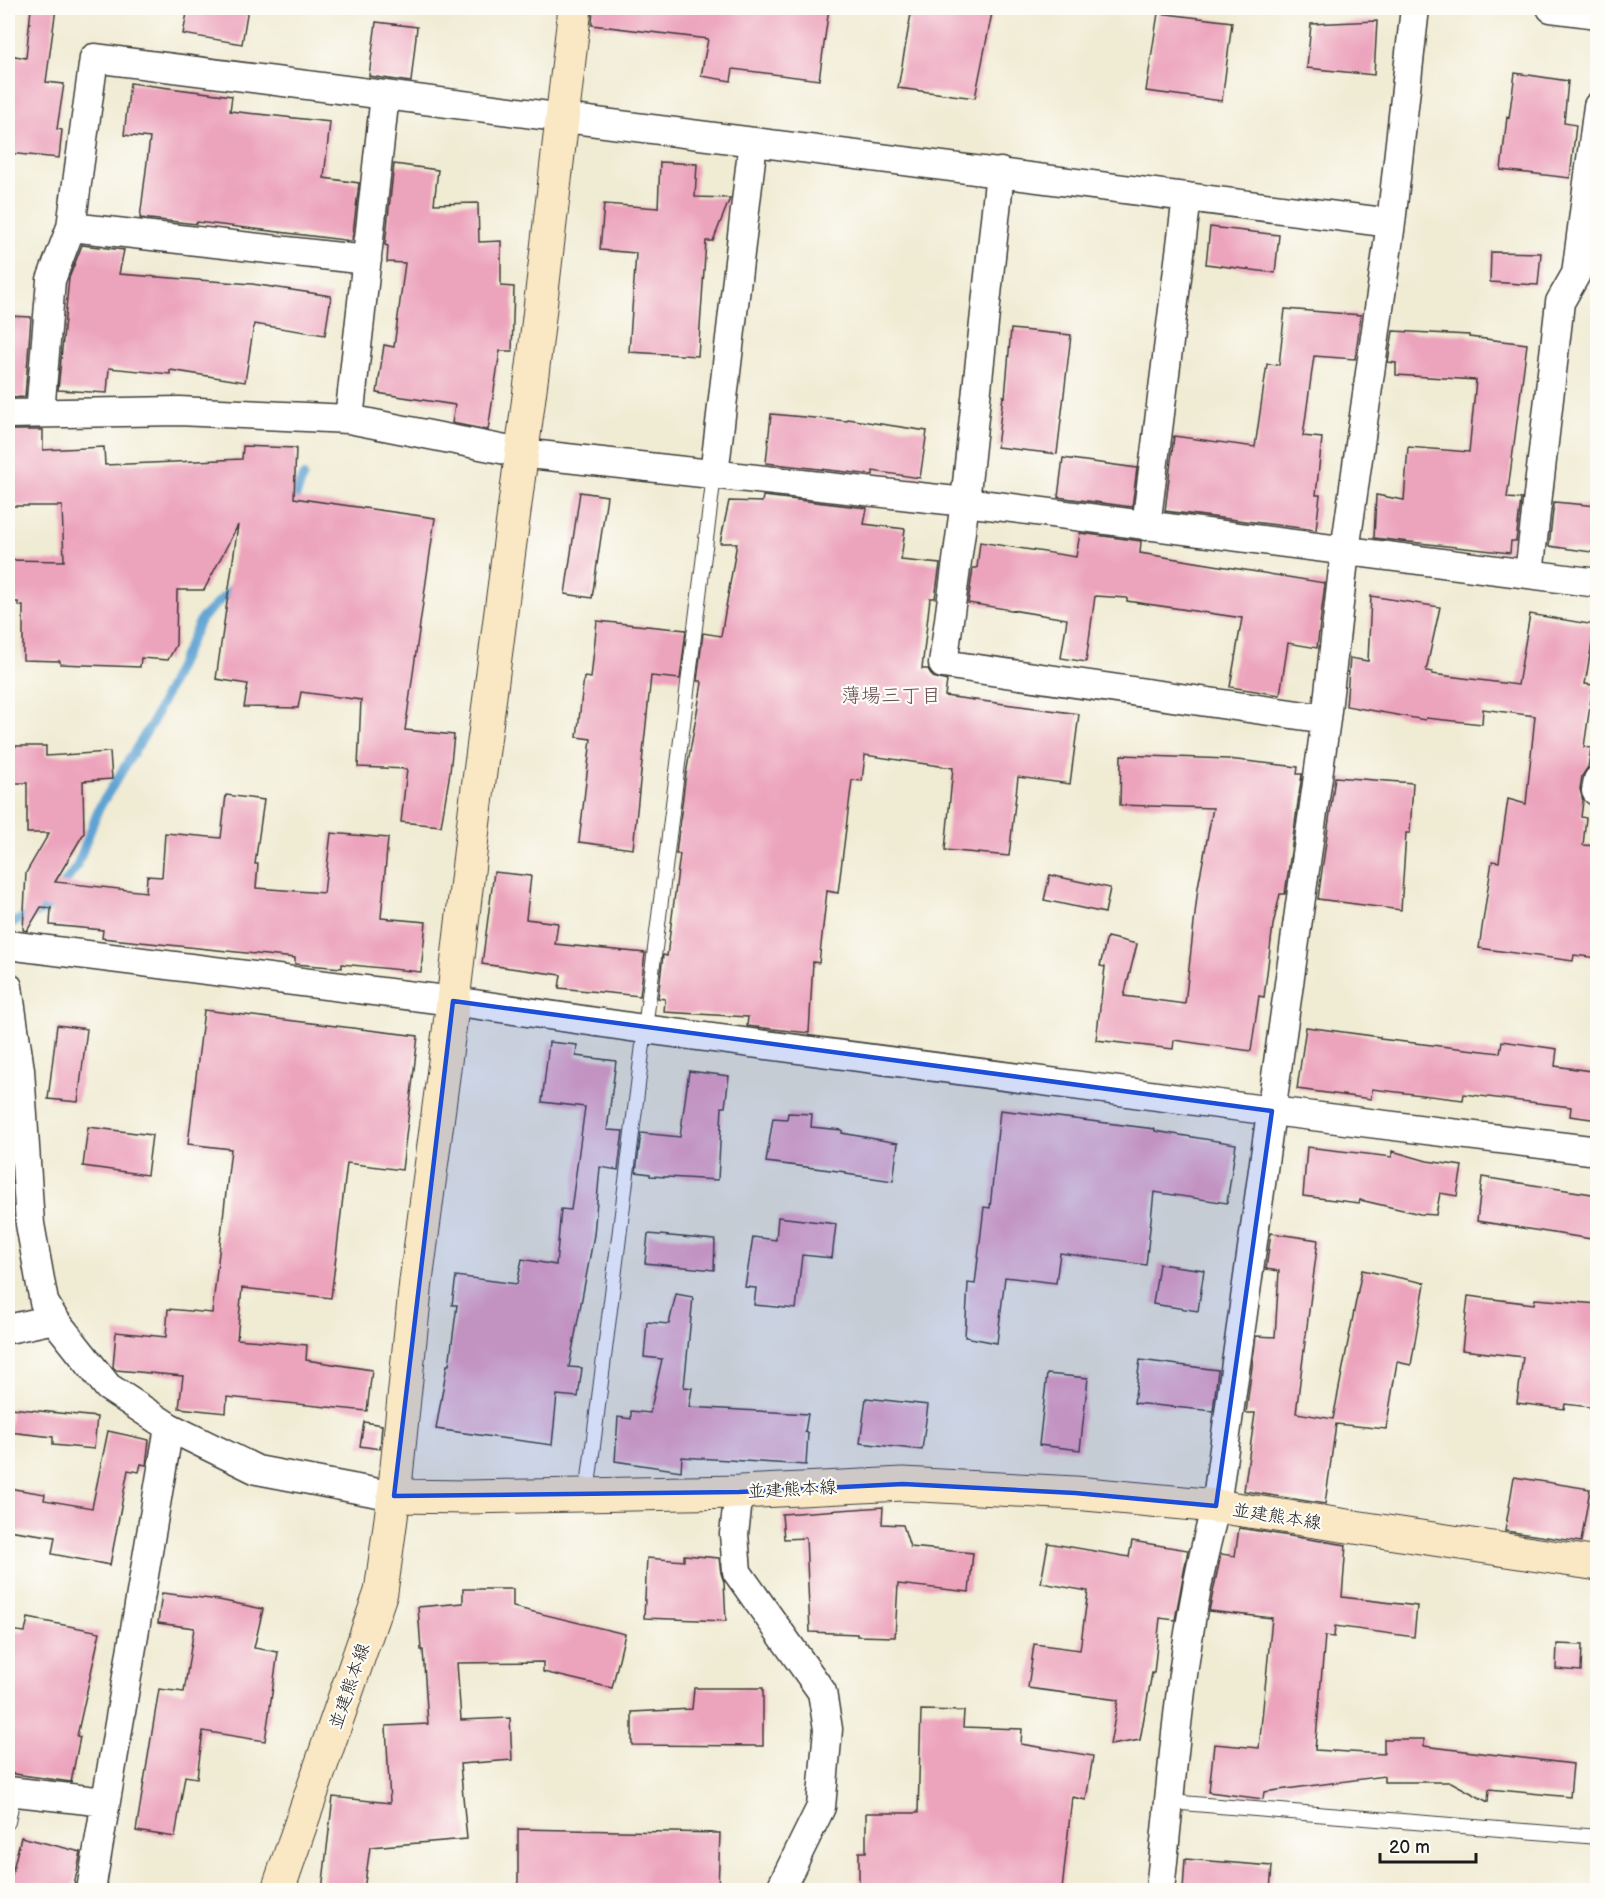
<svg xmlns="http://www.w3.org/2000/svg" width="1605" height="1898" font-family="'Balsamiq Sans','Klee One',sans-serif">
  <rect width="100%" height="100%" fill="#fdfcf7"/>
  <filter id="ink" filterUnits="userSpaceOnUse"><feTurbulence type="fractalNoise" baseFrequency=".0167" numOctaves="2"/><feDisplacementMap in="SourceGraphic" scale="12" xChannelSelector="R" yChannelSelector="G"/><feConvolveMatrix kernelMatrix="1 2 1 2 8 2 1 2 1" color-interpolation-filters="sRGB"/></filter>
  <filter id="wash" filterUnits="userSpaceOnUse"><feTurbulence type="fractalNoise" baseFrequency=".008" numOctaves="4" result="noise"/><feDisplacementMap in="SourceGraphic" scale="24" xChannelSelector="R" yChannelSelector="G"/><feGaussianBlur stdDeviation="1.35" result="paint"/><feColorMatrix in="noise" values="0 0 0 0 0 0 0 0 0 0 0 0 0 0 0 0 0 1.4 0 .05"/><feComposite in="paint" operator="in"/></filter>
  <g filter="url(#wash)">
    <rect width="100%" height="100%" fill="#f0ebd3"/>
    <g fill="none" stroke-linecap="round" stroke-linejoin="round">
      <path stroke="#5ea3d3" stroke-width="9" d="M 292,508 L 303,476
        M 8,924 L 45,910 L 77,866 L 99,808 L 152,723 L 201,619 L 236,585"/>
    </g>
    <g id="blocks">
      <path fill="#eca3bc" d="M 31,8 L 56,8 L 46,82 L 64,84 L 57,129 L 62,130 L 59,158 L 8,153 L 8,69 L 9,55 L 26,58 Z
        M 188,8 L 248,8 L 242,44 L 183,34 Z
        M 593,8 L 829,8 L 819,80 L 733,69 L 731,81 L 701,76 L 708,39 L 592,25 Z
        M 912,8 L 993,8 L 975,98 L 898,88 Z
        M 1158,13 L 1232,22 L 1222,101 L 1146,91 Z
        M 1377,21 L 1374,75 L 1307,68 L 1311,24 Z
        M 376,22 L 417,27 L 411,82 L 369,76 Z
        M 1515,73 L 1568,81 L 1564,123 L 1576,125 L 1570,178 L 1501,170 L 1507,117 L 1509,118 Z
        M 130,83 L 232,96 L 230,111 L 330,122 L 324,178 L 359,183 L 352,241 L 197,222 L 197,224 L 140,218 L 150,138 L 124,135 Z
        M 660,162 L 697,164 L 695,197 L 730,198 L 713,241 L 706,241 L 698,356 L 629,352 L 636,253 L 600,250 L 604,204 L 658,208 Z
        M 394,164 L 438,170 L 434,204 L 478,203 L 479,242 L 501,241 L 501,286 L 514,287 L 512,351 L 500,351 L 488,430 L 452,423 L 455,405 L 377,393 L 384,345 L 394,347 L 405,263 L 387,262 L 388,246 L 385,245 Z
        M 1210,227 L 1279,235 L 1275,273 L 1206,264 Z
        M 82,245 L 124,250 L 119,274 L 252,284 L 331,296 L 325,335 L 254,324 L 245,382 L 170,370 L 170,374 L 109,368 L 107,393 L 58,390 L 69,278 Z
        M 1491,252 L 1541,253 L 1538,285 L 1490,282 Z
        M 1285,309 L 1361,315 L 1355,359 L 1314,356 L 1303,436 L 1322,438 L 1316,495 L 1320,495 L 1316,530 L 1165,511 L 1174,436 L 1255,447 L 1267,364 L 1279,365 Z
        M 8,316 L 31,317 L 25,397 L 8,398 Z
        M 1011,329 L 1071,335 L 1057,454 L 997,447 L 1003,396 L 1005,397 Z
        M 1393,331 L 1469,335 L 1469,337 L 1527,344 L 1507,498 L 1521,499 L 1516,541 L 1511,541 L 1510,553 L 1374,538 L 1376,495 L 1404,500 L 1408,447 L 1469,452 L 1476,380 L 1396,375 L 1396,363 L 1388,362 Z
        M 771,414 L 847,421 L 848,419 L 927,431 L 920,478 L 873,471 L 873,475 L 766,463 Z
        M 8,430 L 43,430 L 43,450 L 104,447 L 105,465 L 242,459 L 243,446 L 296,448 L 294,498 L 435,518 L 405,730 L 454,735 L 450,772 L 441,826 L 401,822 L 407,769 L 358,767 L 361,700 L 301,692 L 298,708 L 244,707 L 248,684 L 216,679 L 238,525 L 204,590 L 177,590 L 176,645 L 168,660 L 141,658 L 140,667 L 60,664 L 60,661 L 23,660 L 23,606 L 19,606 L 18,602 L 8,602 L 8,560 L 64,561 L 62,506 L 8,506 Z
        M 1063,458 L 1137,468 L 1132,507 L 1058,497 Z
        M 580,492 L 607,496 L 592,598 L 565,594 Z
        M 763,496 L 867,508 L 864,524 L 905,529 L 901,560 L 940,564 L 935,598 L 930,598 L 922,669 L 928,669 L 933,677 L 947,681 L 945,696 L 1079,714 L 1070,784 L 1018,777 L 1009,856 L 945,850 L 953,768 L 865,755 L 862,781 L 852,780 L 838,893 L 827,891 L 819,963 L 813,962 L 809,1033 L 747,1026 L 748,1017 L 664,1012 L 665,999 L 658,998 L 663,955 L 667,956 L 680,854 L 676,854 L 685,780 L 702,683 L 701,681 L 697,681 L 703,633 L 721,636 L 737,543 L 720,543 L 729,501 L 762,502 Z
        M 1554,502 L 1598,506 L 1598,553 L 1549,546 Z
        M 1080,533 L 1141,541 L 1140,553 L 1325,583 L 1317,648 L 1288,643 L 1280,695 L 1230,687 L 1242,618 L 1127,601 L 1127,598 L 1095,596 L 1086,662 L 1061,658 L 1067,619 L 968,603 L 973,568 L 977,568 L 980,542 L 1076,557 Z
        M 1371,596 L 1440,607 L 1426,671 L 1432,672 L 1432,674 L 1518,685 L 1530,614 L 1595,625 L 1585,684 L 1593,685 L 1584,747 L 1591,748 L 1588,767 L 1582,776 L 1580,789 L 1583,801 L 1581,817 L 1586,818 L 1583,845 L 1598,846 L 1598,958 L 1574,955 L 1573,961 L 1479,948 L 1492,861 L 1499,862 L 1508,799 L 1526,804 L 1535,716 L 1483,709 L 1482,724 L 1426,718 L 1425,720 L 1346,706 L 1350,658 L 1368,661 Z
        M 597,621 L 686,630 L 680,679 L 651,676 L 633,849 L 579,842 L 591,739 L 577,737 L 584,677 L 591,678 Z
        M 8,746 L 46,746 L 46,756 L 110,752 L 112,779 L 83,781 L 84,833 L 55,882 L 146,892 L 147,876 L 162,877 L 165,833 L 221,838 L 226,795 L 264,800 L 255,864 L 258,864 L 256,888 L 324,893 L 331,833 L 388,838 L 381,918 L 426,922 L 421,972 L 342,964 L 342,968 L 295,964 L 295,958 L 102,938 L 103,930 L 50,925 L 51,908 L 41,907 L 27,931 L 23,930 L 26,873 L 49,833 L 27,833 L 27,783 L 8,783 Z
        M 1121,755 L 1228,759 L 1298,767 L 1297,774 L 1302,774 L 1285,894 L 1280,894 L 1273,925 L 1264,997 L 1259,996 L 1251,1051 L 1174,1040 L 1173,1049 L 1096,1040 L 1105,967 L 1100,966 L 1107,937 L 1137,944 L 1124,996 L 1185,1004 L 1198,887 L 1213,808 L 1120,805 Z
        M 1335,777 L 1413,783 L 1410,833 L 1406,833 L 1401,910 L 1318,899 Z
        M 494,872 L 531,876 L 526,919 L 558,923 L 555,944 L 645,953 L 640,996 L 559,988 L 561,975 L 482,964 Z
        M 1050,875 L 1110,888 L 1105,913 L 1044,900 Z
        M 204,1010 L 418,1036 L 402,1170 L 347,1163 L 331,1298 L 242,1288 L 237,1339 L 307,1345 L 306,1360 L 372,1370 L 367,1411 L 227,1397 L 226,1413 L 179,1408 L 183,1376 L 116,1370 L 113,1367 L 116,1332 L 166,1337 L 168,1309 L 212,1313 L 231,1149 L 188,1144 Z
        M 57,1025 L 87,1029 L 78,1102 L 48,1099 Z
        M 1306,1027 L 1380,1037 L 1380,1039 L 1500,1053 L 1502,1041 L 1557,1049 L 1555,1066 L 1598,1072 L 1598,1120 L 1570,1116 L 1571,1107 L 1464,1094 L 1463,1100 L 1372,1089 L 1371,1099 L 1297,1089 Z
        M 549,1042 L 577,1045 L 576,1056 L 616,1061 L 607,1130 L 623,1131 L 618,1170 L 600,1167 L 594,1235 L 569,1367 L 582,1368 L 578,1397 L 557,1395 L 552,1445 L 436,1429 L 447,1365 L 449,1365 L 457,1305 L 452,1305 L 456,1276 L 517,1284 L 522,1259 L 556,1265 L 561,1209 L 571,1210 L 585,1107 L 542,1102 Z
        M 689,1071 L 729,1076 L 725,1107 L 722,1107 L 718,1180 L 650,1176 L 650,1174 L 636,1172 L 641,1133 L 680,1137 Z
        M 1000,1110 L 1155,1129 L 1155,1131 L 1236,1144 L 1227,1203 L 1154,1192 L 1146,1265 L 1060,1253 L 1056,1283 L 1005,1277 L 997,1343 L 965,1337 L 968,1283 L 975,1284 L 984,1207 L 990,1208 Z
        M 788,1113 L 812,1114 L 811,1127 L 842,1130 L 842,1133 L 898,1143 L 893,1181 L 846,1174 L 846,1172 L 766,1162 L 773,1118 L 787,1119 Z
        M 88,1127 L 152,1135 L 147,1175 L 83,1166 Z
        M 1307,1147 L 1392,1157 L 1392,1151 L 1427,1161 L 1462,1166 L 1457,1196 L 1440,1193 L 1436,1215 L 1420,1214 L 1360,1200 L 1359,1203 L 1303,1196 Z
        M 1482,1177 L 1598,1195 L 1598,1240 L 1477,1221 Z
        M 778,1217 L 836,1224 L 832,1258 L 802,1255 L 796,1309 L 754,1305 L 756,1288 L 745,1287 L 753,1237 L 776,1240 Z
        M 1271,1233 L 1318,1240 L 1296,1413 L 1333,1419 L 1362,1270 L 1425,1283 L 1411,1365 L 1397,1362 L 1386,1429 L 1336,1424 L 1325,1504 L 1244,1491 L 1255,1413 L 1246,1413 L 1256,1336 L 1275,1337 L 1279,1271 L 1266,1269 Z
        M 648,1234 L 715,1240 L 714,1270 L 645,1263 Z
        M 1159,1264 L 1204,1270 L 1198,1311 L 1153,1304 Z
        M 676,1294 L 693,1297 L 684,1387 L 692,1388 L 689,1407 L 808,1414 L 805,1432 L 808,1433 L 806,1465 L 682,1457 L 681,1471 L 615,1461 L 618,1417 L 631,1419 L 631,1411 L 650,1413 L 662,1359 L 644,1357 L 647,1322 L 669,1324 Z
        M 1468,1296 L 1534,1304 L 1535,1299 L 1598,1304 L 1598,1327 L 1593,1360 L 1598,1360 L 1598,1408 L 1565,1404 L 1564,1409 L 1517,1403 L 1523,1357 L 1462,1350 Z
        M 1140,1360 L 1218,1370 L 1213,1411 L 1134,1403 Z
        M 1047,1374 L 1088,1378 L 1080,1450 L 1039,1445 Z
        M 866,1398 L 928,1405 L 922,1450 L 860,1443 Z
        M 11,1408 L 97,1417 L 94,1449 L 53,1445 L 53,1437 L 9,1432 Z
        M 364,1422 L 382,1425 L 380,1449 L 360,1446 Z
        M 108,1431 L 149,1440 L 146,1465 L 141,1464 L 139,1472 L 128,1470 L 110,1565 L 52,1554 L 55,1537 L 8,1530 L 8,1488 L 45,1494 L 44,1500 L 92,1508 Z
        M 1514,1477 L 1590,1489 L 1581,1542 L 1505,1531 Z
        M 883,1507 L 882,1524 L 903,1525 L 910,1547 L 973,1553 L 969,1592 L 898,1584 L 895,1637 L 857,1636 L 857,1634 L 810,1632 L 806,1538 L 784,1539 L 782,1514 Z
        M 1239,1528 L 1346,1545 L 1342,1597 L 1417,1606 L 1414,1637 L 1335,1626 L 1334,1637 L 1325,1636 L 1315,1750 L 1384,1754 L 1384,1739 L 1424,1739 L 1424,1746 L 1573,1764 L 1570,1797 L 1489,1789 L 1488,1802 L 1451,1782 L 1384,1782 L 1384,1776 L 1264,1792 L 1263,1799 L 1209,1792 L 1214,1744 L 1259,1748 L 1272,1618 L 1209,1611 L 1221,1554 L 1235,1556 Z
        M 1132,1541 L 1188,1550 L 1175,1620 L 1160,1618 L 1154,1673 L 1152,1673 L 1140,1740 L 1110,1745 L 1118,1700 L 1028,1688 L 1034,1644 L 1080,1650 L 1088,1591 L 1041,1583 L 1048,1543 L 1129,1557 Z
        M 684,1555 L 719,1558 L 721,1573 L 724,1582 L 726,1621 L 644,1618 L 647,1558 L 684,1561 Z
        M 463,1589 L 513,1589 L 513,1607 L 625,1634 L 612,1688 L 543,1672 L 543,1662 L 457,1663 L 461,1720 L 510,1718 L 512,1760 L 460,1764 L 467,1839 L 370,1847 L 364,1890 L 322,1890 L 333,1797 L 390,1803 L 386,1726 L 428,1724 L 423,1650 L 421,1650 L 418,1607 L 463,1603 Z
        M 162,1593 L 219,1600 L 263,1609 L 254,1648 L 278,1652 L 265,1741 L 203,1731 L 197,1778 L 185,1776 L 175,1837 L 136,1831 L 159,1689 L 184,1692 L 194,1628 L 158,1623 Z
        M 28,1618 L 100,1632 L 77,1736 L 80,1737 L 71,1782 L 8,1773 L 8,1630 L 25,1632 Z
        M 1557,1644 L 1582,1645 L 1581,1671 L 1556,1669 Z
        M 694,1688 L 763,1688 L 763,1746 L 632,1745 L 632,1712 L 692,1709 Z
        M 921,1710 L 964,1711 L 963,1727 L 1022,1729 L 1021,1744 L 1093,1756 L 1086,1800 L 1072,1797 L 1062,1890 L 859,1890 L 859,1852 L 866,1852 L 866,1813 L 918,1813 Z
        M 518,1829 L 720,1833 L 718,1890 L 518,1890 Z
        M 21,1837 L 81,1852 L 73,1890 L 8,1890 Z
        M 1185,1859 L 1272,1866 L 1270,1890 L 1183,1890 Z"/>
    </g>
  </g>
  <g filter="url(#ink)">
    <use href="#blocks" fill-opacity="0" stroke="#3c3b37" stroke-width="1.5"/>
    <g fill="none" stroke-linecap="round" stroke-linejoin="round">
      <defs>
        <path id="lane" d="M 587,1494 L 714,475
          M 1170,1802 L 1598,1837
          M 8,1822 L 14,1791"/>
        <path id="street" d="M 1551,8 L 1598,14
          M 1000,172 L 965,502 L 943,664 L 1326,719
          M 71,227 L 367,260
          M 40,413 L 51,280 L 71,227 L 94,58 L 1391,223
          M 8,414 L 179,411 L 349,419 L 521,453 L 965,502 L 1598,583
          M 349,419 L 385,95
          M 714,475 L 753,142
          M 1146,526 L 1187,197
          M 1529,574 L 1560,302 L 1576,274 L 1598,106
          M 1596,791 L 1598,780
          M 8,945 L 453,1001 L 644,1029 L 1272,1111 L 1598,1151
          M 8,987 L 20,1070 L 30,1224 L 44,1302 L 54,1319 L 108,1387 L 169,1427 L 257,1470 L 394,1496
          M 8,1329 L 54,1319
          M 739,1492 L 734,1534 L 737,1572 L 822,1692 L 828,1729 L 821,1807 L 780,1890
          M 8,1791 L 105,1802
          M 91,1890 L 169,1427
          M 1160,1890 C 1174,1762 1181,1631 1216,1506 L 1326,719 L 1345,551 L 1391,223 L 1415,8"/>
        <path id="secondary" d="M 394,1496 L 468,1497 L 739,1492 L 903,1484 L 1075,1493 L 1216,1506 L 1598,1564
          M 278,1890 L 381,1592 L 394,1496 L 416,1281 L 453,1001 L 475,811 L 536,343 L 575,8"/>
      </defs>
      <use href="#lane" stroke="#3c3b37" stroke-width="16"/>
      <use href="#street" stroke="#3c3b37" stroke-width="31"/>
      <use href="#secondary" stroke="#3c3b37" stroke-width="35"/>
      <use href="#lane" stroke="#fff" stroke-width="14"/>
      <use href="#street" stroke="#fff" stroke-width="28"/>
      <use href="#secondary" stroke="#fae7c3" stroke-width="33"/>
    </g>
  </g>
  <path fill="#1d4ed8" fill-opacity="0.2" stroke="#1d4ed8" stroke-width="4.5" stroke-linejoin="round" d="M 453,1001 L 1272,1111 L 1216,1506 L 1075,1493 L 903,1484 L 739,1492 L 394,1496 Z"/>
  <g text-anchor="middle" stroke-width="4.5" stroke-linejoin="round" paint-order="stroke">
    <g font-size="18" fill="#1c1c1c" stroke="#fdfcf7">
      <text transform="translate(792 1489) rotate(-3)" y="6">並建熊本線</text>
      <text transform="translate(1277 1516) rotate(9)" y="6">並建熊本線</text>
      <text transform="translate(349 1686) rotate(-71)" y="6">並建熊本線</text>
    </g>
    <g font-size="20" fill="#654b54" stroke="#fdfcf7">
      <text x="891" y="702">薄場三丁目</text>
    </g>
  </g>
  <rect width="1605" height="1898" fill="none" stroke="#fdfcf7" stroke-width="30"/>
  <path d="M1380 1853v9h96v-9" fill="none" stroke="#1c1c1c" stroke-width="3"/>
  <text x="1389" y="1853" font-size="18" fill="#1c1c1c" stroke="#fdfcf7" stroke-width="4.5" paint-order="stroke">20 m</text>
</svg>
